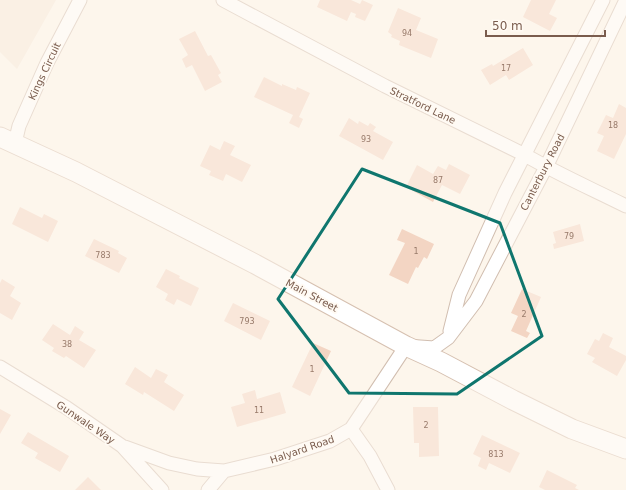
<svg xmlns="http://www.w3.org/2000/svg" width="626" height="490" font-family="'DejaVu Sans',sans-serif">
  <rect width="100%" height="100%" fill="#fdf6ec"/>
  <path fill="#f5e8da" d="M 0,0 L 56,0 L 17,69 L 0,52 Z"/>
  <path fill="#f3d5c3" d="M 320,0 L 351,0 L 360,4 L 362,0 L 373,5 L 365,21 L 355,17 L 356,14 L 351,12 L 347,21 L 317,7 Z
    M 531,0 L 556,0 L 549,14 L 557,18 L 550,31 L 523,17 Z
    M 398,8 L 421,18 L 416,30 L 438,39 L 431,58 L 399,45 L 400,41 L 391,37 L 392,35 L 388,32 Z
    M 195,31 L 208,56 L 211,55 L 221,73 L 218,75 L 222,82 L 205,91 L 192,65 L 186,68 L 182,59 L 188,55 L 179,39 Z
    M 523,48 L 533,65 L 509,80 L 506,75 L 490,85 L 481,70 L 492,64 L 493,66 Z
    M 264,77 L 282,86 L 282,84 L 296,90 L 297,87 L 310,93 L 299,117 L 303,119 L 299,128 L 289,123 L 293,115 L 254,97 Z
    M 619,104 L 626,108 L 626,134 L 614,159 L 597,151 L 604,136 L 597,133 L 606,115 L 613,118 Z
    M 349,118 L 358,124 L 359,121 L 368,126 L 370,123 L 376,127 L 373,131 L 393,142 L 383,160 L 339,136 Z
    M 224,141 L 235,146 L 230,155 L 251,165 L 242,182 L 226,174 L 223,181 L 209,175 L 211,171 L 200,166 L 210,145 L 220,150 Z
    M 449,164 L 470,175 L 460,194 L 442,185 L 433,202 L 406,187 L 417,165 L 433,174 L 438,166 L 446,170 Z
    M 20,207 L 42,218 L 44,214 L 58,221 L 48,242 L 12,224 Z
    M 580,224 L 584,241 L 554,249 L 553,244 L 556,243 L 553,232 Z
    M 402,229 L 434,244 L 427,259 L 424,257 L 418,268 L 416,267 L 408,284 L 389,275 L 405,243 L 397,240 Z
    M 94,239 L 119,251 L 118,253 L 127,258 L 119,273 L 85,256 Z
    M 166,269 L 180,276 L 179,278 L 199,288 L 191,306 L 177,299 L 174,305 L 165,300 L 168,294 L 156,287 Z
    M 2,279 L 15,287 L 10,296 L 21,303 L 12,320 L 0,313 L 0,283 Z
    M 522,289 L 541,297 L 526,331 L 530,333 L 527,338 L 511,331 L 518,316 L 511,313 Z
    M 233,303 L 270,321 L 261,340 L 224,321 Z
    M 53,324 L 70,335 L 75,326 L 84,332 L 79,340 L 96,350 L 84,368 L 66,356 L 64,358 L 52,351 L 54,348 L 42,340 Z
    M 603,333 L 613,338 L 609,347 L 626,356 L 626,360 L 617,376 L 592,362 L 595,358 L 587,354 L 595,339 L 599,341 Z
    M 313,343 L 331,351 L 310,396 L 292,387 Z
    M 135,367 L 151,378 L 156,369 L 168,375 L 164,382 L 184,395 L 174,411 L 144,392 L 143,395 L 125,384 Z
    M 255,390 L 257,399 L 280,392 L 286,413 L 237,427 L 231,407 L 245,403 L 242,394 Z
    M 413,407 L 438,407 L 439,456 L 419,457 L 419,443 L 414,443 Z
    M 0,409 L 11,415 L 0,434 Z
    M 28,432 L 69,456 L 60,472 L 35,458 L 38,453 L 21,443 Z
    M 482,435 L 520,453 L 510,473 L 489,463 L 486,470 L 478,466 L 481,458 L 473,454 Z
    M 547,470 L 577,485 L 575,488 L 579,490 L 545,490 L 539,487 Z
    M 88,477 L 101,490 L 75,490 Z"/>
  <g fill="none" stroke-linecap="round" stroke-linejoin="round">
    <defs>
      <path id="street" d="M 223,0 L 385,86 L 525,155 C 558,174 592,189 626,206
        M 15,143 L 19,126 L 47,63 L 80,0
        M 450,331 L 459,295 L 505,193 L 603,0
        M 0,367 L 67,408 L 122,446 L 162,490
        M 351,429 L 370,456 L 388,490
        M 125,447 L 169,463 L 197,469 L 224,471
        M 208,490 L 224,471 L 275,459 L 330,441 L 351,429 L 406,346 L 434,348 L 448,338 L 476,301 L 546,167 L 626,0"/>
      <path id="secondary" d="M 0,137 L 76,172 L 255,264 L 406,346 L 441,362 L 513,400 L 572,429 L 626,449"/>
    </defs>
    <use href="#street" stroke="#d1beb0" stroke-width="15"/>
    <use href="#secondary" stroke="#d6c0b0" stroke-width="21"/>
    <use href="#street" stroke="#fff" stroke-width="13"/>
    <use href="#secondary" stroke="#fff" stroke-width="19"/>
  </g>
  <path d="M0 0H626V490H0ZM 362,169 L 500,223 L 542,336 L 457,394 L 349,393 L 278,299 Z" fill="#fdf6ec" fill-opacity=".55" fill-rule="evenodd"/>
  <path fill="none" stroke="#0f766e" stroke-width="3" stroke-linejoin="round" d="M 362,169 L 500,223 L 542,336 L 457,394 L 349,393 L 278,299 Z"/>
  <g text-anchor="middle" stroke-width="4" stroke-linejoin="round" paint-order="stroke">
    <g font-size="8" fill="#987a6a">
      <text x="407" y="36">94</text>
      <text x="506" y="71">17</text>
      <text x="613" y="128">18</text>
      <text x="366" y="142">93</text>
      <text x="438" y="183">87</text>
      <text x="569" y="239">79</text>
      <text x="416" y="254">1</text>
      <text x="103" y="258">783</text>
      <text x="524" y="317">2</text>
      <text x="247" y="324">793</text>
      <text x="67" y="347">38</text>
      <text x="312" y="372">1</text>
      <text x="259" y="413">11</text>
      <text x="426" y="428">2</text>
      <text x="496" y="457">813</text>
    </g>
    <g font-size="10" fill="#7a5c4d" stroke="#fffaf3">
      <text transform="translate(44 71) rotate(-65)" y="4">Kings Circuit</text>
      <text transform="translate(423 105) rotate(26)" y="4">Stratford Lane</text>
      <text transform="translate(542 172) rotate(-63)" y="4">Canterbury Road</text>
      <text transform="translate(312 295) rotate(28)" y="4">Main Street</text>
      <text transform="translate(86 422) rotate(34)" y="4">Gunwale Way</text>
      <text transform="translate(302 449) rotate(-19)" y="4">Halyard Road</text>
    </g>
  </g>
  <path d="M486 30v6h119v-6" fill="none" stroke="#7a5c4d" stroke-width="2"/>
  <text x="492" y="30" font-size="12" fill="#7a5c4d" stroke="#fffaf3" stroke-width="3" paint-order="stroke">50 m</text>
</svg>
